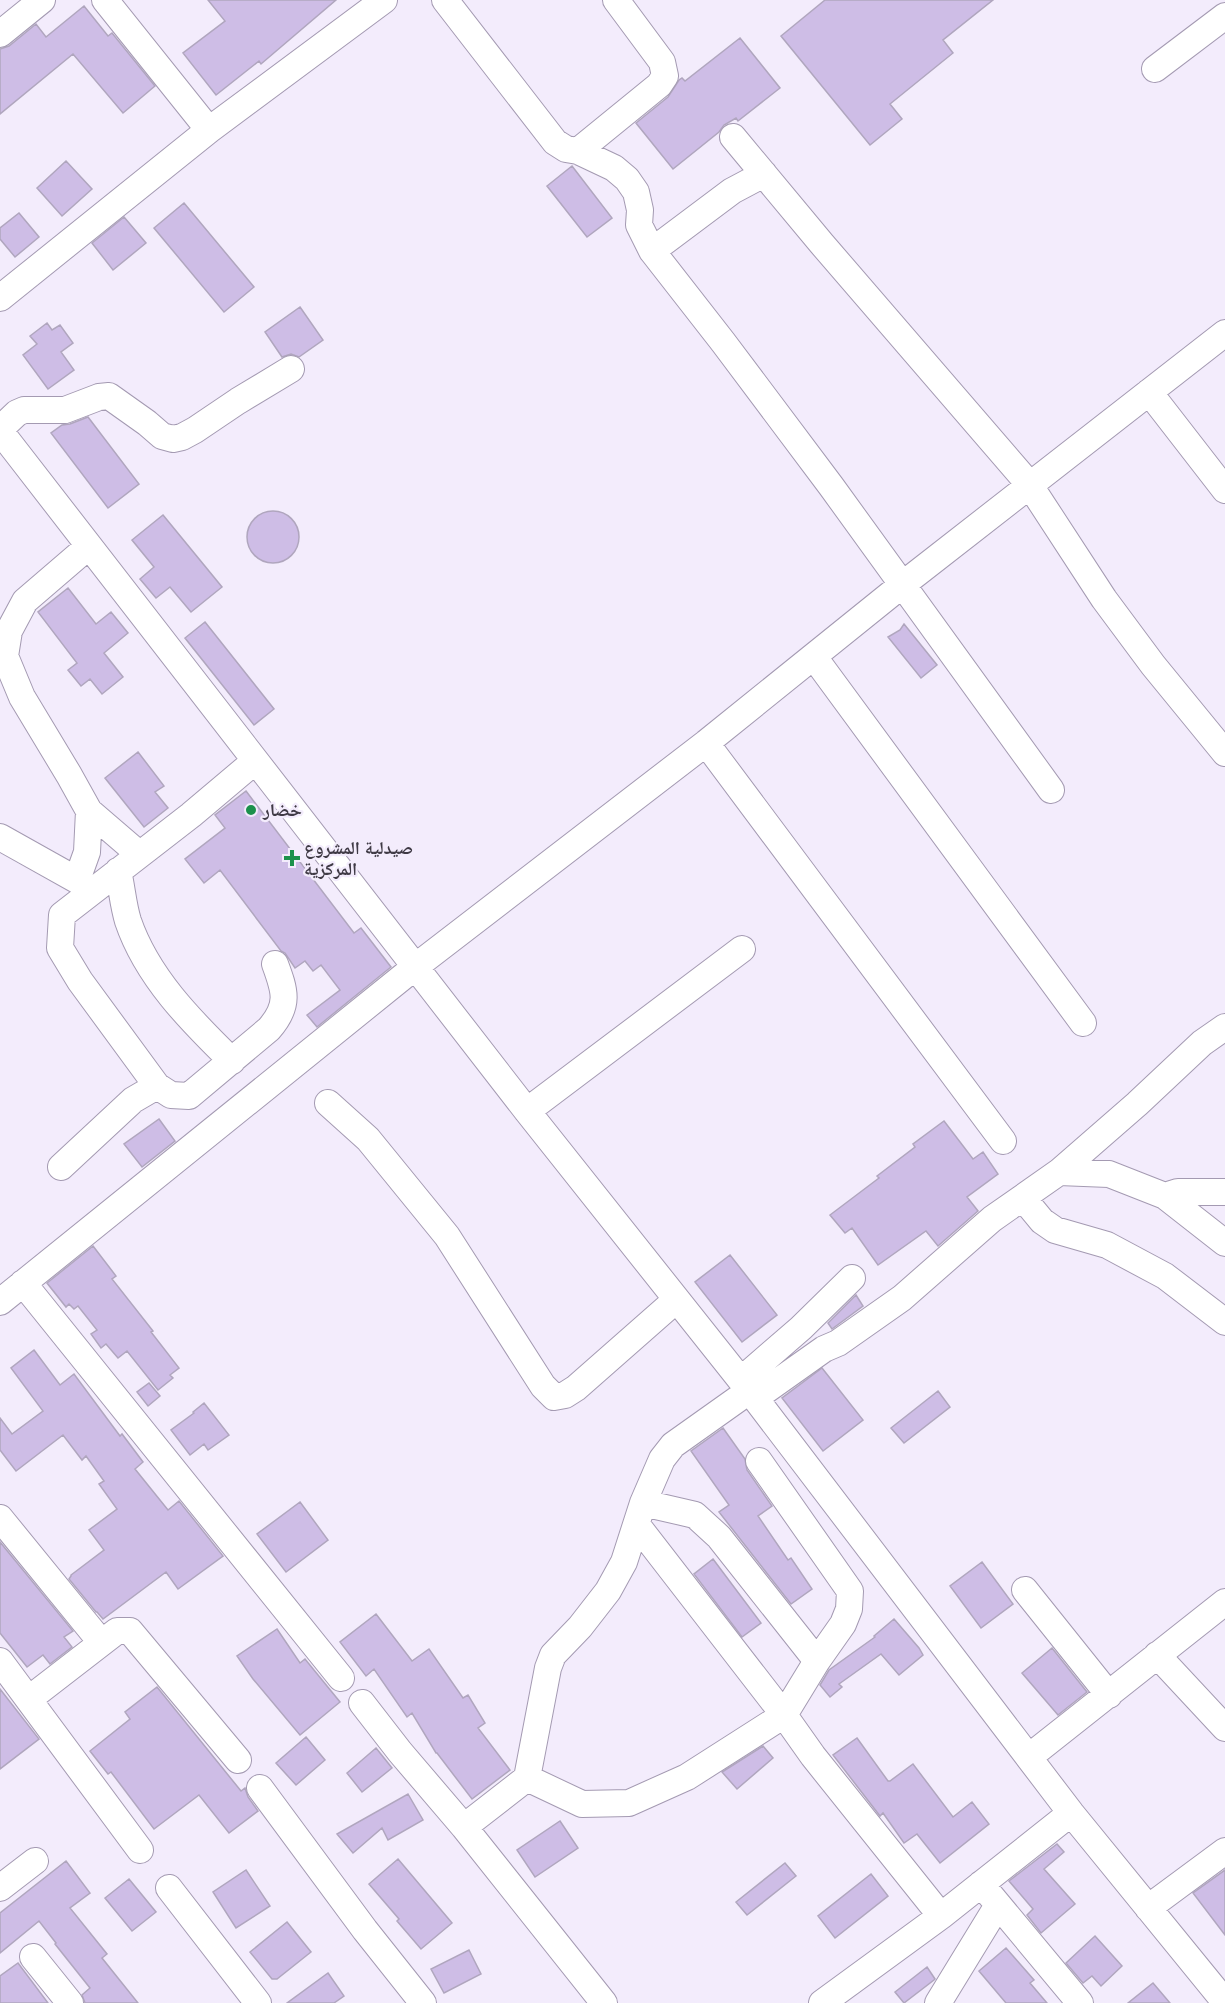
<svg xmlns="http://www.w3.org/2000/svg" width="1225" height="2003" font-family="'Nunito Sans','Noto Naskh Arabic',sans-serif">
  <rect width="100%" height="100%" fill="#f3ecfc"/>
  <path fill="#cebde6" stroke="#b0a6be" stroke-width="1.5" d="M 208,0 L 336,0 L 261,64 L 259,61 L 216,95 L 183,53 L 225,21 Z
    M 825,0 L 993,0 L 943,40 L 953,53 L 890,104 L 902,119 L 870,145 L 781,36 Z
    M 84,6 L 108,36 L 112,33 L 155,86 L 123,113 L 73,54 L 0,114 L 0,49 L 9,46 L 36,24 L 46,37 Z
    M 740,38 L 780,88 L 738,121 L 736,118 L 724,125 L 719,132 L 673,169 L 636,123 L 668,97 L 679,80 L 682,78 L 685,81 Z
    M 66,161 L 92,189 L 62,216 L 37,188 Z
    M 572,166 L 612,218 L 587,237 L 547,186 Z
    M 184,203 L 254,287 L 224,312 L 154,228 Z
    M 19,213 L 39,237 L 15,257 L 0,239 L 0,228 Z
    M 124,217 L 146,243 L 113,270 L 92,243 Z
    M 300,307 L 323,340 L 299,357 L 291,354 L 282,357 L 265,332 Z
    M 47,323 L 52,330 L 60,325 L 73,343 L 61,352 L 74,370 L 48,389 L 23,355 L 37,344 L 30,336 Z
    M 88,417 L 139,484 L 108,508 L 51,433 L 62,425 L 70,424 Z
    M247 537a26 26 0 1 1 52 0a26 26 0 1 1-52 0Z
    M 163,515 L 222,587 L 191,612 L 170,587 L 156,598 L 140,579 L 154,567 L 132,540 Z
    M 68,588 L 96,624 L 111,612 L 128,633 L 104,653 L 123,677 L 102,694 L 90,679 L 81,686 L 68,670 L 77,663 L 38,612 Z
    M 205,622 L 274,709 L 254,725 L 185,638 Z
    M 904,624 L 937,665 L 921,678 L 888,637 L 900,630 Z
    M 138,752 L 164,786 L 155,792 L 168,808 L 144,827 L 105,778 Z
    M 246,791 L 354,933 L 361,928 L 391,967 L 317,1027 L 307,1015 L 340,990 L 321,965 L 313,971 L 305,961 L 295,968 L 285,953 L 281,951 L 220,870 L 204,883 L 185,859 L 225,828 L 215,815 Z
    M 159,1119 L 175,1141 L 142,1167 L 124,1144 Z
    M 944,1121 L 973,1159 L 983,1152 L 998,1174 L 967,1197 L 978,1211 L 938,1246 L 926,1231 L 878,1265 L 852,1228 L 845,1233 L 830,1215 L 879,1178 L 877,1176 L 915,1147 L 913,1144 Z
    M 93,1246 L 116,1276 L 112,1279 L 153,1331 L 151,1332 L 179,1368 L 170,1375 L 173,1378 L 158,1390 L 127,1351 L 118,1358 L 106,1344 L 101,1348 L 91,1334 L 97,1330 L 78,1306 L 74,1309 L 69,1304 L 66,1307 L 47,1283 Z
    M 730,1255 L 777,1315 L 742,1342 L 695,1282 Z
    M 856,1295 L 863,1306 L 832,1329 L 828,1323 Z
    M 34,1350 L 60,1385 L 74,1374 L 120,1436 L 122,1434 L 143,1462 L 135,1469 L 168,1510 L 179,1501 L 223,1556 L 178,1589 L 166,1572 L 103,1619 L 97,1612 L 96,1612 L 69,1579 L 71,1576 L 71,1575 L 104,1550 L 89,1530 L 117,1509 L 99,1484 L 104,1481 L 86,1456 L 82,1460 L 63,1435 L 16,1471 L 0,1450 L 0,1418 L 12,1434 L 43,1411 L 11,1368 Z
    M 822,1368 L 863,1420 L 823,1451 L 782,1398 Z
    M 149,1383 L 160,1396 L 148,1406 L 137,1392 Z
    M 938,1391 L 950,1407 L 904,1443 L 891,1428 Z
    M 204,1403 L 229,1435 L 208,1450 L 204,1444 L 190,1455 L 171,1430 L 194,1413 L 193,1412 Z
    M 723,1428 L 745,1459 L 747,1470 L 772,1506 L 758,1516 L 788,1560 L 791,1558 L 812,1589 L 791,1604 L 719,1512 L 729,1505 L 691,1451 Z
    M 300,1502 L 328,1540 L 286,1572 L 257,1534 Z
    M 0,1542 L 73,1631 L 64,1637 L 72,1647 L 50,1664 L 43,1655 L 27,1667 L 0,1633 Z
    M 713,1559 L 761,1623 L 742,1637 L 694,1574 Z
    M 982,1562 L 1013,1604 L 981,1628 L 950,1586 Z
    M 376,1614 L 412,1661 L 429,1649 L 463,1698 L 468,1695 L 485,1723 L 478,1728 L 510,1770 L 472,1799 L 437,1753 L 436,1753 L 412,1713 L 407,1717 L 374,1669 L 366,1676 L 340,1642 Z
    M 894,1619 L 919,1648 L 923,1655 L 899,1675 L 881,1654 L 839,1684 L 842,1687 L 830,1697 L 820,1685 L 829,1670 L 875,1637 L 874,1636 Z
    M 277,1629 L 300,1663 L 305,1659 L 340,1702 L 300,1735 L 253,1679 L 237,1656 Z
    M 1052,1648 L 1087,1692 L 1058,1715 L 1022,1673 Z
    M 157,1687 L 241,1791 L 245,1788 L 248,1797 L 258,1811 L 229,1833 L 199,1795 L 154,1829 L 111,1772 L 108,1774 L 90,1751 L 130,1719 L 125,1712 Z
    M 0,1689 L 39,1739 L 0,1769 Z
    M 306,1737 L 325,1760 L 296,1785 L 276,1763 Z
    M 857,1738 L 888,1781 L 890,1781 L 913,1764 L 953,1817 L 972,1802 L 989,1824 L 940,1863 L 917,1834 L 904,1843 L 883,1813 L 880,1816 L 833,1755 Z
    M 763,1746 L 773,1758 L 737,1789 L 722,1772 Z
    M 376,1748 L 392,1768 L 362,1792 L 347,1773 Z
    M 408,1794 L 423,1820 L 388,1840 L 382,1828 L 353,1853 L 337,1834 Z
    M 560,1821 L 578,1848 L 535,1877 L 517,1850 Z
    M 1057,1844 L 1064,1852 L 1044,1869 L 1075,1904 L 1041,1933 L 1027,1915 L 1033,1909 L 1009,1881 Z
    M 398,1859 L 452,1923 L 421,1949 L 397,1921 L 399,1919 L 369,1884 Z
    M 66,1861 L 90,1893 L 70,1908 L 107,1954 L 102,1958 L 138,2003 L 85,2003 L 82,1995 L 90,1988 L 55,1944 L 56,1943 L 39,1921 L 0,1953 L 0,1913 Z
    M 785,1863 L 796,1876 L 747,1915 L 736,1902 Z
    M 246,1870 L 270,1906 L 236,1928 L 213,1892 Z
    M 1225,1870 L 1225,1935 L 1193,1893 Z
    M 871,1874 L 888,1896 L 835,1938 L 818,1916 Z
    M 129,1879 L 156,1912 L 132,1931 L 105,1898 Z
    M 287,1922 L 311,1952 L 277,1979 L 272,1979 L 250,1952 Z
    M 1095,1936 L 1122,1966 L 1101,1986 L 1092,1976 L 1083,1983 L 1066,1963 Z
    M 1006,1948 L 1034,1980 L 1030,1983 L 1047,2003 L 1006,2003 L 979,1971 Z
    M 469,1950 L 481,1974 L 444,1993 L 431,1969 Z
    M 18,1963 L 48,2003 L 0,2003 L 0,1976 Z
    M 927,1967 L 935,1979 L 934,1980 L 904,2003 L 895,1992 Z
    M 328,1973 L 344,1996 L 334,2003 L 287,2003 Z
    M 1153,1983 L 1170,2003 L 1128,2003 Z"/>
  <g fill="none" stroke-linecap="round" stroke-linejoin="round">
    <defs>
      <path id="minor" d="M 105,0 L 209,130
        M 445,0 L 555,142 L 566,149 L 578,151 L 614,168 L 627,179 L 636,192 L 640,210 L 639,225 L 652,251 L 723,342 L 831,486 L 1051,790
        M 0,34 L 42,0
        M 1155,69 L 1225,16
        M 733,137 L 822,244 L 1029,484 L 1104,599 L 1153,665 L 1225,753
        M 578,151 L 659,85 L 665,76 L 662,62 L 616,0
        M 652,251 L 732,191 L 764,174
        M 0,298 L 209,130 L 384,0
        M 1149,392 L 1225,490
        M 0,429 L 17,413 L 24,410 L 65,410 L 99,397 L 109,396 L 147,423 L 162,436 L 173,439 L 182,437 L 195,430 L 238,401 L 291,369
        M 0,431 L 527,1111 L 755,1398 L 1071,1813 L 1225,2002
        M 814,657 L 1083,1023
        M 706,743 L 1003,1141
        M 89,811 L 139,854
        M 0,837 L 91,888
        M 118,871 C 122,888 123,905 128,921 C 147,977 191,1021 232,1061
        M 77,880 L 87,852 L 89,811 L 69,775 L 22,697 L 5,656 L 9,631 L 25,601 L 89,546
        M 157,1086 L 80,981 L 60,948 L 62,915 L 191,815 L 255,761
        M 328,1103 L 368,1139 L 447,1236 L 543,1386 L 554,1397 L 565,1395 L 576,1388 L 676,1300
        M 527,1111 L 742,949
        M 61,1167 L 133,1100 L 157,1086 L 171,1095 L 189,1096 L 269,1029 C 290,1005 285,991 275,964
        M 1059,1172 L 1109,1174 L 1165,1196 L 1225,1243
        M 1165,1196 L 1178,1192 L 1225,1192
        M 1023,1198 L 1042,1221 L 1055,1230 L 1107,1245 L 1165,1276 L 1225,1322
        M 23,1283 L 341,1678
        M 0,1302 L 415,967 L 706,743 L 902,585 L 1225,333
        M 741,1380 L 801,1328 L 852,1278
        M 755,1398 L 824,1349 L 838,1343 L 902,1298 L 992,1219 L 1059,1172 L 1137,1104 L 1202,1043 L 1225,1027
        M 759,1461 L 850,1591 L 849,1609 L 843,1624 L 817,1661 L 784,1715 L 813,1756 L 941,1916
        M 643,1503 L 695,1515 L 719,1537 L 817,1661
        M 0,1518 L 101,1642
        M 1025,1590 L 1109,1695
        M 1157,1655 L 1225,1728
        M 0,1661 L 140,1850
        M 29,1699 L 117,1631 L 130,1631 L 238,1760
        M 362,1703 L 400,1752 L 464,1827 L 604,2003
        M 1029,1757 L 1225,1602
        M 527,1778 L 582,1804 L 629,1803 L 687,1777 L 784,1715 L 637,1525
        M 260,1788 L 365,1930 L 423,2003
        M 464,1827 L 527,1778 L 548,1668 L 553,1655 L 580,1627 L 608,1591 L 624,1562 L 643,1503 L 662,1459 L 673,1445 L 749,1391
        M 981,1884 L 1080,2003
        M 0,1888 L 35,1861
        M 169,1888 L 258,2003
        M 1148,1908 L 1225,1851
        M 33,1957 L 70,2003
        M 822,2003 L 941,1916 L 1071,1813
        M 938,2003 L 998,1905"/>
    </defs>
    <use href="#minor" stroke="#a49ab2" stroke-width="28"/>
    <use href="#minor" stroke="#fff" stroke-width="26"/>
  </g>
  <g fill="#1c914c" stroke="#f3ecfc" stroke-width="2">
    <circle cx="251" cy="810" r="6"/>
    <path d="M289 849h6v6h6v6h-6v6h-6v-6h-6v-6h6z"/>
  </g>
  <g text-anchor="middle" stroke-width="4.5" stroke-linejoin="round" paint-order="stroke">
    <g font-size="18" font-weight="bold" fill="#3f3a45" stroke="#f3ecfc" text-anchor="start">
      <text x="263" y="816">خضار</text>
      <text x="304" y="854">صيدلية المشروع<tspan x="304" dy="21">المركزية</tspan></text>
    </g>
  </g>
</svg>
